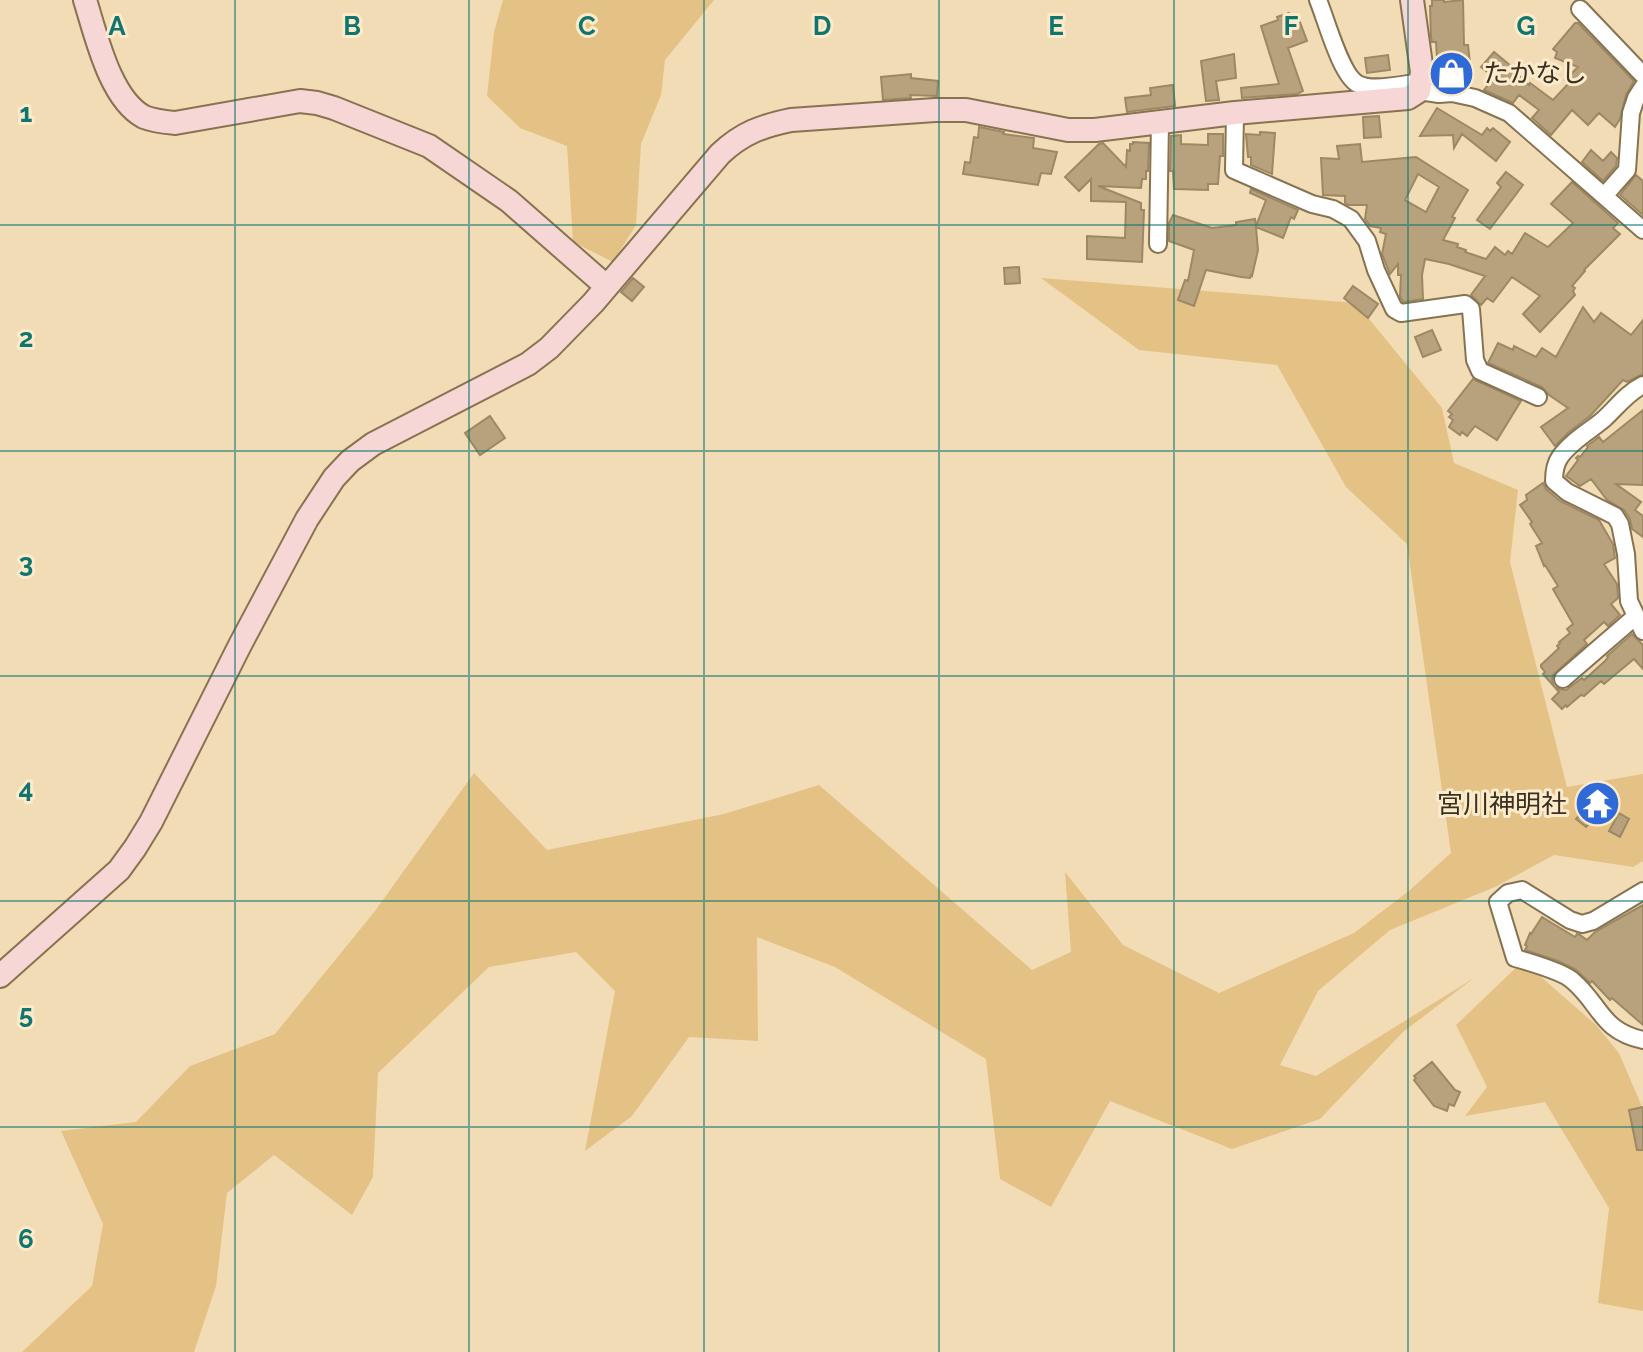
<svg xmlns="http://www.w3.org/2000/svg" width="1643" height="1352" font-family="Raleway,'Noto Sans JP',sans-serif">
  <rect width="100%" height="100%" fill="#f2dcb5"/>
  <path fill="#e4c286" d="M 503,0 L 714,0 L 665,60 L 661,95 L 641,144 L 636,225 L 613,262 L 573,242 L 567,146 L 520,128 L 487,96 L 494,32 Z
    M 1041,278 L 1356,303 L 1442,408 L 1454,463 L 1518,490 L 1510,562 L 1567,787 L 1643,774 L 1643,861 L 1633,867 L 1554,855 L 1495,887 L 1390,930 L 1318,991 L 1280,1065 L 1316,1076 L 1474,978 L 1403,1032 L 1320,1119 L 1232,1149 L 1110,1101 L 1051,1207 L 1000,1179 L 986,1059 L 835,967 L 757,937 L 758,1041 L 689,1037 L 632,1116 L 585,1151 L 615,991 L 576,952 L 489,967 L 378,1073 L 373,1177 L 352,1215 L 274,1155 L 227,1193 L 216,1286 L 194,1352 L 22,1352 L 92,1286 L 103,1224 L 61,1131 L 136,1122 L 190,1066 L 275,1034 L 375,911 L 474,773 L 547,850 L 724,814 L 819,785 L 1032,970 L 1071,952 L 1065,872 L 1123,945 L 1219,993 L 1354,933 L 1410,890 L 1451,853 L 1407,544 L 1346,487 L 1277,365 L 1139,350 Z
    M 1523,961 L 1596,1025 L 1619,1053 L 1643,1109 L 1643,1311 L 1598,1303 L 1609,1208 L 1545,1102 L 1465,1116 L 1487,1087 L 1456,1025 Z"/>
  <path fill="#b7a27d" stroke="#9c8863" stroke-width="2" fill-rule="evenodd" d="M 1432,0 L 1444,0 L 1444,2 L 1463,0 L 1464,45 L 1468,45 L 1470,63 L 1459,64 L 1460,73 L 1438,75 L 1436,42 L 1432,42 L 1431,37 L 1430,6 L 1432,6 Z
    M 1289,13 L 1291,20 L 1298,17 L 1307,41 L 1288,48 L 1303,91 L 1297,94 L 1242,98 L 1241,88 L 1279,84 L 1261,26 L 1278,20 L 1277,17 Z
    M 1575,23 L 1578,23 L 1634,81 L 1626,95 L 1620,119 L 1615,127 L 1599,113 L 1588,125 L 1572,110 L 1551,135 L 1532,118 L 1539,110 L 1519,95 L 1513,103 L 1484,90 L 1494,77 L 1481,67 L 1494,52 L 1511,66 L 1510,67 L 1529,85 L 1530,83 L 1553,100 L 1569,83 L 1565,80 L 1578,67 L 1555,58 L 1557,52 L 1553,49 Z
    M 1234,54 L 1236,78 L 1216,81 L 1219,100 L 1206,101 L 1201,61 Z
    M 1388,55 L 1390,70 L 1367,73 L 1365,58 Z
    M 911,74 L 911,78 L 938,81 L 937,96 L 910,95 L 911,98 L 883,100 L 881,77 Z
    M 1173,85 L 1175,106 L 1127,112 L 1125,98 L 1151,95 L 1150,88 Z
    M 1437,108 L 1482,135 L 1487,128 L 1490,131 L 1493,128 L 1510,142 L 1496,161 L 1462,134 L 1454,148 L 1453,135 L 1420,136 Z
    M 1379,116 L 1381,137 L 1364,138 L 1363,117 Z
    M 979,127 L 1004,132 L 1003,134 L 1034,138 L 1033,148 L 1057,152 L 1051,174 L 1041,173 L 1038,185 L 963,174 L 965,162 L 970,163 L 974,137 L 978,138 Z
    M 1260,132 L 1275,133 L 1272,174 L 1251,165 L 1251,157 L 1248,157 L 1246,134 L 1260,135 Z
    M 1208,134 L 1223,134 L 1223,156 L 1220,156 L 1218,184 L 1208,184 L 1208,190 L 1174,189 L 1173,171 L 1170,171 L 1171,136 L 1181,135 L 1181,144 L 1208,145 Z
    M 1133,142 L 1149,143 L 1148,171 L 1146,171 L 1146,179 L 1142,179 L 1141,188 L 1098,186 L 1141,203 L 1141,210 L 1144,210 L 1142,262 L 1087,259 L 1087,236 L 1125,238 L 1126,202 L 1091,201 L 1091,179 L 1079,191 L 1065,177 L 1099,144 L 1103,143 L 1126,167 L 1127,150 L 1130,151 L 1130,144 L 1133,144 Z
    M 1360,144 L 1362,162 L 1416,157 L 1468,190 L 1452,217 L 1455,218 L 1443,240 L 1458,244 L 1457,247 L 1466,250 L 1465,252 L 1486,259 L 1495,247 L 1505,255 L 1508,251 L 1512,254 L 1525,233 L 1548,247 L 1573,223 L 1551,204 L 1572,182 L 1618,223 L 1613,228 L 1620,234 L 1584,270 L 1585,271 L 1572,286 L 1575,288 L 1573,291 L 1575,295 L 1540,332 L 1523,314 L 1540,296 L 1512,277 L 1493,302 L 1487,298 L 1481,305 L 1471,295 L 1485,276 L 1449,264 L 1425,259 L 1422,275 L 1423,299 L 1403,302 L 1400,296 L 1401,275 L 1398,275 L 1398,264 L 1390,274 L 1382,254 L 1386,234 L 1380,232 L 1381,228 L 1370,226 L 1365,219 L 1367,205 L 1348,205 L 1345,203 L 1345,196 L 1323,195 L 1321,158 L 1339,159 L 1337,146 ZM 1418,174 L 1439,187 L 1426,212 L 1405,200 Z
    M 1591,150 L 1603,161 L 1611,152 L 1617,158 L 1616,166 L 1603,181 L 1582,162 Z
    M 1506,172 L 1523,185 L 1490,229 L 1477,220 L 1501,187 L 1497,183 Z
    M 1636,175 L 1643,181 L 1643,215 L 1620,195 Z
    M 1251,189 L 1298,210 L 1294,219 L 1291,217 L 1283,238 L 1256,227 L 1258,250 L 1252,276 L 1251,275 L 1250,278 L 1241,277 L 1206,270 L 1194,306 L 1178,300 L 1185,280 L 1188,281 L 1194,250 L 1169,241 L 1169,223 L 1173,215 L 1212,228 L 1236,225 L 1236,222 L 1255,219 L 1256,226 L 1266,200 L 1250,193 Z
    M 1019,267 L 1020,283 L 1005,284 L 1004,268 Z
    M 633,278 L 644,287 L 632,301 L 621,292 Z
    M 1353,286 L 1378,304 L 1368,318 L 1344,298 Z
    M 1583,307 L 1594,322 L 1601,313 L 1631,335 L 1643,320 L 1643,374 L 1627,382 L 1623,380 L 1591,415 L 1568,433 L 1555,446 L 1541,427 L 1568,408 L 1549,395 L 1542,387 L 1488,363 L 1498,343 L 1513,350 L 1514,346 L 1536,357 L 1542,348 L 1556,357 Z
    M 1432,330 L 1441,350 L 1423,357 L 1415,337 Z
    M 1473,379 L 1521,401 L 1497,440 L 1475,426 L 1467,436 L 1462,432 L 1460,435 L 1449,427 L 1453,420 L 1449,417 L 1452,414 L 1448,411 Z
    M 1643,410 L 1643,485 L 1616,484 L 1641,502 L 1635,510 L 1643,516 L 1643,537 L 1632,529 L 1630,519 L 1624,510 L 1607,500 L 1591,479 L 1580,486 L 1566,476 L 1578,460 L 1576,458 L 1578,456 L 1580,457 L 1588,447 L 1587,446 L 1599,437 L 1603,442 Z
    M 490,416 L 505,438 L 480,455 L 465,433 Z
    M 1543,483 L 1546,489 L 1560,501 L 1599,520 L 1613,544 L 1615,558 L 1604,564 L 1617,584 L 1618,598 L 1611,604 L 1620,615 L 1608,626 L 1604,622 L 1584,640 L 1587,644 L 1553,675 L 1552,680 L 1554,686 L 1559,689 L 1566,690 L 1582,678 L 1584,680 L 1605,661 L 1608,657 L 1607,656 L 1632,634 L 1643,645 L 1643,669 L 1634,659 L 1604,684 L 1601,681 L 1584,696 L 1581,695 L 1567,707 L 1566,705 L 1562,709 L 1552,699 L 1559,692 L 1543,674 L 1545,672 L 1541,667 L 1541,665 L 1559,648 L 1557,646 L 1560,643 L 1559,642 L 1570,633 L 1567,629 L 1573,624 L 1553,589 L 1558,586 L 1545,565 L 1544,566 L 1536,546 L 1542,543 L 1530,524 L 1532,522 L 1520,505 L 1527,500 L 1526,495 Z
    M 1599,789 L 1610,798 L 1607,801 L 1608,803 L 1586,827 L 1576,819 L 1588,806 L 1585,804 Z
    M 1619,813 L 1629,819 L 1620,837 L 1609,831 Z
    M 1643,905 L 1643,1025 L 1612,998 L 1610,1000 L 1592,981 L 1590,983 L 1575,969 L 1558,961 L 1525,950 L 1527,946 L 1525,945 L 1530,933 L 1531,934 L 1542,917 L 1575,937 L 1577,934 L 1580,935 L 1587,940 L 1595,932 Z
    M 1432,1062 L 1455,1090 L 1460,1092 L 1454,1106 L 1449,1104 L 1447,1111 L 1434,1106 L 1414,1080 L 1416,1078 L 1414,1076 Z
    M 1643,1107 L 1643,1150 L 1637,1150 L 1629,1110 Z"/>
  <g fill="none" stroke-linecap="round" stroke-linejoin="round">
    <defs>
      <path id="street" d="M 1318,0 C 1326,19 1341,76 1358,84 C 1373,92 1405,84 1421,82
        M 1580,9 L 1643,75
        M 1419,91 L 1439,94 L 1452,93 L 1475,98 L 1509,113 L 1643,230
        M 1235,113 L 1234,170 L 1312,204 L 1333,209 L 1351,219 L 1367,241 L 1376,270 L 1394,309 L 1401,313 L 1465,304 L 1471,309 L 1475,360 L 1480,371 L 1538,397
        M 1605,195 L 1627,170 L 1631,113 L 1636,98 L 1643,87
        M 1158,244 L 1160,122
        M 1643,385 C 1627,393 1617,407 1604,419 C 1590,431 1571,441 1560,457 C 1555,464 1554,473 1554,481 L 1567,492 L 1615,516 L 1620,524 L 1626,554 L 1629,601 L 1643,631
        M 1563,679 L 1636,616
        M 1643,891 L 1593,921 L 1582,924 L 1570,920 L 1522,890 L 1508,893 L 1498,902 L 1515,958 C 1529,962 1564,972 1573,981 C 1601,1005 1601,1031 1643,1040"/>
      <path id="secondary" d="M 85,0 C 96,35 110,99 144,117 C 154,121 165,122 175,123 L 300,101 L 317,103 L 334,108 L 429,146 L 509,201 L 606,286
        M 0,976 L 119,870 L 135,848 L 151,822 L 240,645 L 307,519 L 334,478 L 350,461 L 373,444 L 528,364 L 549,348 L 593,303 L 720,154 C 742,133 762,126 791,120 L 935,110 L 966,110 L 1068,130 L 1095,130 L 1235,113 L 1408,98 L 1419,91 L 1422,72 L 1412,0"/>
    </defs>
    <use href="#street" stroke="#877350" stroke-width="20"/>
    <use href="#secondary" stroke="#877350" stroke-width="26"/>
    <use href="#street" stroke="#fff" stroke-width="16"/>
    <use href="#secondary" stroke="#f7d6d6" stroke-width="22"/>
  </g>
  <path fill="none" stroke="#0f766e" stroke-width="2" stroke-opacity="0.55" d="M 235,0 L 235,1352M 469,0 L 469,1352M 704,0 L 704,1352M 939,0 L 939,1352M 1174,0 L 1174,1352M 1408,0 L 1408,1352M 0,225 L 1643,225M 0,451 L 1643,451M 0,676 L 1643,676M 0,901 L 1643,901M 0,1127 L 1643,1127"/>
  <defs>
    <symbol id="shop-disc" viewBox="-11 -11 22 22"><circle r="9.5" fill="#2f6ad8" stroke="#fceacb"/><path d="M-5-2.5h2.3a2.7 3.5 0 0 1 5.4 0H5L5.5 6h-11ZM-1.5-2.5h3a1.5 2.3 0 0 0-3 0Z" fill="#fff"/></symbol>
    <symbol id="temple-disc" viewBox="-11 -11 22 22"><circle r="9.5" fill="#2f6ad8" stroke="#fceacb"/><path d="M0-6L5-2H3V0L6.5 2.5H4V6H1.5V3h-3V6H-4V2.5H-6.5L-3 0V-2H-5Z" fill="#fff"/></symbol>
  </defs>
  <g fill-rule="evenodd">
    <use href="#shop-disc" x="1426" y="48" width="51" height="51"/>
    <use href="#temple-disc" x="1572" y="778" width="51" height="51"/>
  </g>
  <g text-anchor="middle" stroke-width="6" stroke-linejoin="round" paint-order="stroke">
    <g font-size="26" fill="#383021" stroke="#fceacb" text-anchor="start">
      <text x="1483" y="82">たかなし</text>
      <text x="1567" y="813" text-anchor="end">宮川神明社</text>
    </g>
  </g>
  <g font-size="26" text-anchor="middle" font-weight="bold" fill="#0f766e" stroke="#fceacb" stroke-width="6" stroke-linejoin="round" paint-order="stroke">
    <text x="117" y="35">A</text>
    <text x="352" y="35">B</text>
    <text x="587" y="35">C</text>
    <text x="822" y="35">D</text>
    <text x="1056" y="35">E</text>
    <text x="1291" y="35">F</text>
    <text x="1526" y="35">G</text>
    <text x="26" y="122">1</text>
    <text x="26" y="347">2</text>
    <text x="26" y="572">3</text>
    <text x="26" y="798">4</text>
    <text x="26" y="1023">5</text>
    <text x="26" y="1248">6</text>
  </g>
</svg>
